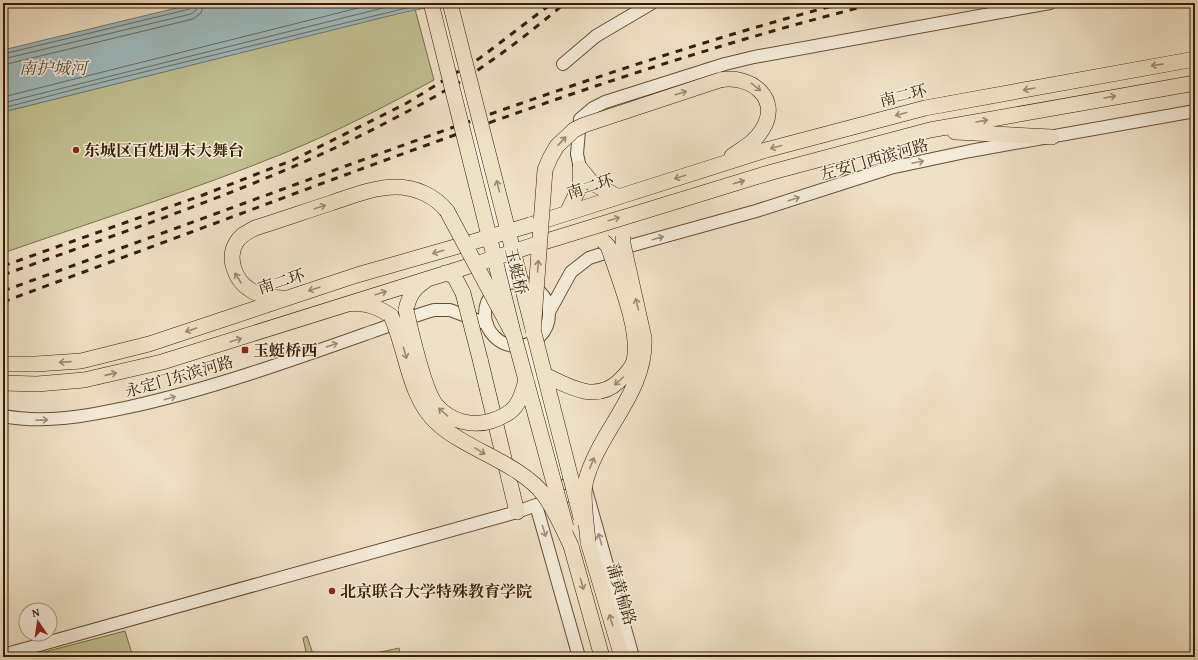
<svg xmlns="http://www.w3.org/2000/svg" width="1198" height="660" font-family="'Gentium Book Plus','Noto Serif SC',serif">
  <rect width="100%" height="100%" fill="#efe1c6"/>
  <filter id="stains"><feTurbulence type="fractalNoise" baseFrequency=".005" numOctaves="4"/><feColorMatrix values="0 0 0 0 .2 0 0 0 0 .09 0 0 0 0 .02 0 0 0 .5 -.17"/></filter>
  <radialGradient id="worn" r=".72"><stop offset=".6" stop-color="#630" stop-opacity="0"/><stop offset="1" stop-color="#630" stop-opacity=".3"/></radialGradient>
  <path fill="#c1c090" stroke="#7c6e49" d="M 415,9 L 434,80 C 386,106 338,131 287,152 C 194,190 98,220 3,253 L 3,112 Z
    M 125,631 L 133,657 L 25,657 Z
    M 307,636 L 314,657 L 307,657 L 303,638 Z
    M 399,648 L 401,657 L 358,657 Z"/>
  <path fill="#9ebbbf" stroke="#757c73" d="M 197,3 L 450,3 L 401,13 L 3,112 L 3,50 Z"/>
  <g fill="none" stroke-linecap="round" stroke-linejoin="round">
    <path stroke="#6b6c60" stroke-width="1" d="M 3,54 L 190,9 L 193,3
      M 3,59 L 191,14 L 196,10 L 198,3
      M 3,65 L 193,19 L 201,13 L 204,3
      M 3,97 L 378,3
      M 3,103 L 403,3
      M 3,108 L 103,82 L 423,4"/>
    <defs>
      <path id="tertiary" d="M 440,3 L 509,273 L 520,283
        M 563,64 L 596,36 L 652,3
        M 580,168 L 577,154 L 580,119 L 593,108 L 605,102 L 725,64 L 754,57 L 1050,3
        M485 314a32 32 0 1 1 64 0a32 32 0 1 1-64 0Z
        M 549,312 L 571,272 L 589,258 L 608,252 L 756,211 L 890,168 L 970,151 L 1195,111
        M 536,340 L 529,353 L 559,474
        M 3,416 C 45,424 87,416 129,407 C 211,389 292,360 371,332 C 392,325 412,316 434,310 L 450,310 L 487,324
        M 3,655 L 517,512 L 536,505
        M 579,657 L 536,505 L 586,490 L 633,657"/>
      <path id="primary" d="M 588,542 L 622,657
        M 571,546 L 602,657"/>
      <path id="trunk" d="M 720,80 C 751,74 782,99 762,130 C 755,142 743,148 732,156
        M 955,132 L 1052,137
        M 580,168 L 592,183 L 617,196
        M 567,213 L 580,186 L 580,168
        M 530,225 L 766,150 L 925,108 L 1195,59
        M 537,244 L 772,172 L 930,130 L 1195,83
        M 445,273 L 454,276 L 463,293
        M 281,298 C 270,297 259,296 249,289 C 235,280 227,258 236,243 C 240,235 248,232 255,228 C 281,220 306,211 331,203 C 352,196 374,187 396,187 C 416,187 435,196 447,211
        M 352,304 C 368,303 378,307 391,316
        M 406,310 C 409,296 413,289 425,281
        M 480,359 L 517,512
        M 3,364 L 36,364 L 81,361 L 149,344 L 357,275 L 476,241
        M 3,383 L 37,384 L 84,380 L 162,362 L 482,262"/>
    </defs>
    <use href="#tertiary" stroke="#664e33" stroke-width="14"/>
    <use href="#primary" stroke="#381d02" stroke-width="16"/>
    <use href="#trunk" stroke="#381d02" stroke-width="16"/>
    <use href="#tertiary" stroke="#f5ecda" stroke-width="12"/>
    <use href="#primary" stroke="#efe1c6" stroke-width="15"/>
    <use href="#trunk" stroke="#efe1c6" stroke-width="15"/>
    <path stroke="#381d02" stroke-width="3" stroke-dasharray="7 7" stroke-linecap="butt" d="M 3,266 L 203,195 L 293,160 L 407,103 L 480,58 L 552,3
      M 3,275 C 136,227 271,184 395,118 C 426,102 457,85 485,65 C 513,46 539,25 565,3
      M 3,291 C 116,250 229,209 343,167 C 508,107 673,48 843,3
      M 3,302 C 113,261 224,220 334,179 C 513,113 692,49 878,3"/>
    <defs>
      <path id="primary-bridge" d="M 431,3 L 514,336 L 566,527
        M 450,3 L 581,518"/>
      <path id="trunk-bridge" d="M 447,211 L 514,336
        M 476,241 L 530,225
        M 482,262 L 537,244
        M 463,293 L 480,359
        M 406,310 C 411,331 424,392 437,406 C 450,421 472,427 491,421 C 516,413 520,403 526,380
        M 391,316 C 407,350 408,398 438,424 C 467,450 521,464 544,495 C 555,510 563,529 571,546
        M 533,333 L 545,170 L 550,158 L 557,146 L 574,130 L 584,125 L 720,80
        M 545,375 C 568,386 595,403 618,382 C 624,376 631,370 634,361 C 641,330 618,277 608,246 L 603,241
        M 588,542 C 587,527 582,497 585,484 C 597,432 647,393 644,338 L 623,244 L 623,236"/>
    </defs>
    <use href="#primary-bridge" stroke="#381d02" stroke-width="16" stroke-linecap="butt"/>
    <use href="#trunk-bridge" stroke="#381d02" stroke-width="16" stroke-linecap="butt"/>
    <use href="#primary-bridge" stroke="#efe1c6" stroke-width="15"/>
    <use href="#trunk-bridge" stroke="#efe1c6" stroke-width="15"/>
  </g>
  <defs><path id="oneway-shaft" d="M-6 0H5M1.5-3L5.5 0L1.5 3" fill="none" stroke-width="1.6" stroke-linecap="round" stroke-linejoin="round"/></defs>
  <g stroke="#9d896e">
    <use href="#oneway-shaft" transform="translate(1157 65) rotate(171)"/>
    <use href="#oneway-shaft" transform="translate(756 87) rotate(39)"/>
    <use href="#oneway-shaft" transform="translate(1029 89) rotate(170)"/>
    <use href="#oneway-shaft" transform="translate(681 93) rotate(-18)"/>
    <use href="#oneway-shaft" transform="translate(1110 97) rotate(-10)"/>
    <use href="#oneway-shaft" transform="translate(901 114) rotate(165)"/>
    <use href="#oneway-shaft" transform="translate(982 121) rotate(-10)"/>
    <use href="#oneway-shaft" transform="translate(562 141) rotate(-47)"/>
    <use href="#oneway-shaft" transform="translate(776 147) rotate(165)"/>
    <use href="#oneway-shaft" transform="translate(680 177) rotate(163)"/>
    <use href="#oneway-shaft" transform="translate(739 182) rotate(-16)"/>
    <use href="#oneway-shaft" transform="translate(498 186) rotate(-104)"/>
    <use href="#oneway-shaft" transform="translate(320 207) rotate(-18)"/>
    <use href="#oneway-shaft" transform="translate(614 219) rotate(-17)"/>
    <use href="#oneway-shaft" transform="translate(438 252) rotate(164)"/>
    <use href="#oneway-shaft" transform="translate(538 266) rotate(-86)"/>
    <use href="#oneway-shaft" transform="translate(238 278) rotate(-122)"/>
    <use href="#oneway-shaft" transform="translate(314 289) rotate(162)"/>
    <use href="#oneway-shaft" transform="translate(381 293) rotate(-17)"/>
    <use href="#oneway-shaft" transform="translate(637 304) rotate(-104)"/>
    <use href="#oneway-shaft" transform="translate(191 330) rotate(161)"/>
    <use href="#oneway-shaft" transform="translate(236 340) rotate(-17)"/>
    <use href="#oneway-shaft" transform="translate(405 353) rotate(74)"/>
    <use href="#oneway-shaft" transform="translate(65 362) rotate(176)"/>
    <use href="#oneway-shaft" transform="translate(111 374) rotate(-13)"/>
    <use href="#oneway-shaft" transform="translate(619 381) rotate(138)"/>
    <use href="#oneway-shaft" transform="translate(443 412) rotate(-139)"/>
    <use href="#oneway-shaft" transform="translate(480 451) rotate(31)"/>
    <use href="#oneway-shaft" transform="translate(592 463) rotate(-67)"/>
    <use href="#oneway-shaft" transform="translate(582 584) rotate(74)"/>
    <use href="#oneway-shaft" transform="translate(611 620) rotate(-107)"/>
  </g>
  <g stroke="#a08f79">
    <use href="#oneway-shaft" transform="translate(918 162) rotate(-12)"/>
    <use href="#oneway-shaft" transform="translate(794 199) rotate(-18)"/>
    <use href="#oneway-shaft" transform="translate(658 238) rotate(-16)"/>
    <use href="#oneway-shaft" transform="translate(332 345) rotate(-19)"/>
    <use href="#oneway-shaft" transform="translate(170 398) rotate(-17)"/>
    <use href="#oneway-shaft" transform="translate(42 420) rotate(-1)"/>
    <use href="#oneway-shaft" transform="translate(544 531) rotate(74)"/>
    <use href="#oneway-shaft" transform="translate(600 539) rotate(-106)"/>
  </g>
  <g fill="#8f2418" stroke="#f5ecda" stroke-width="1.5">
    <circle cx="76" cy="150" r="4"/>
    <rect x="241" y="346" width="8" height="8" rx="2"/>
    <circle cx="332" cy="591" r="4"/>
  </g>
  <g text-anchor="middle" stroke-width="3" stroke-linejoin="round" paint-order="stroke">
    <g font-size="16" fill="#381d02" stroke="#f5ecda">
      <text transform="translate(903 95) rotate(-14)" y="6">南二环</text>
      <text transform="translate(874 159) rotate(-16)" y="6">左安门西滨河路</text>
      <text transform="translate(590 186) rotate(-18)" y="6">南二环</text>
      <text transform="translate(517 271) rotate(76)" y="6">玉蜓桥</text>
      <text transform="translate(281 281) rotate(-18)" y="6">南二环</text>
      <text transform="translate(179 376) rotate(-16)" y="6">永定门东滨河路</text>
      <text transform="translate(622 594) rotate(73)" y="6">蒲黄榆路</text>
    </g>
    <g font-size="16" font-weight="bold" fill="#381d02" stroke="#f5ecda" text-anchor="start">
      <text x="84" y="156">东城区百姓周末大舞台</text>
      <text x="253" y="356">玉蜓桥西</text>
      <text x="340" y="597">北京联合大学特殊教育学院</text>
    </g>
    <g font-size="17" font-style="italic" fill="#574c3b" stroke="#f5ecda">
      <text x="53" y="74">南护城河</text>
    </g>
  </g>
  <rect width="1198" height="660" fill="none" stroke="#efe1c6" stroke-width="16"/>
  <rect x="4" y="4" width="1190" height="652" fill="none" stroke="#381d02" stroke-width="2"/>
  <rect x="8" y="8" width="1182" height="644" fill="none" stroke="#381d02"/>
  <g transform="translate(38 622) rotate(347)"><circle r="19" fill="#f5ecda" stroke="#a99984"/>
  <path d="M0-3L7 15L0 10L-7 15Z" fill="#8f2418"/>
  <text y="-6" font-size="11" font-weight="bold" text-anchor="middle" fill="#381d02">N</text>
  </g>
  <rect width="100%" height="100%" filter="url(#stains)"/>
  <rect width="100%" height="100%" fill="url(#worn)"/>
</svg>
